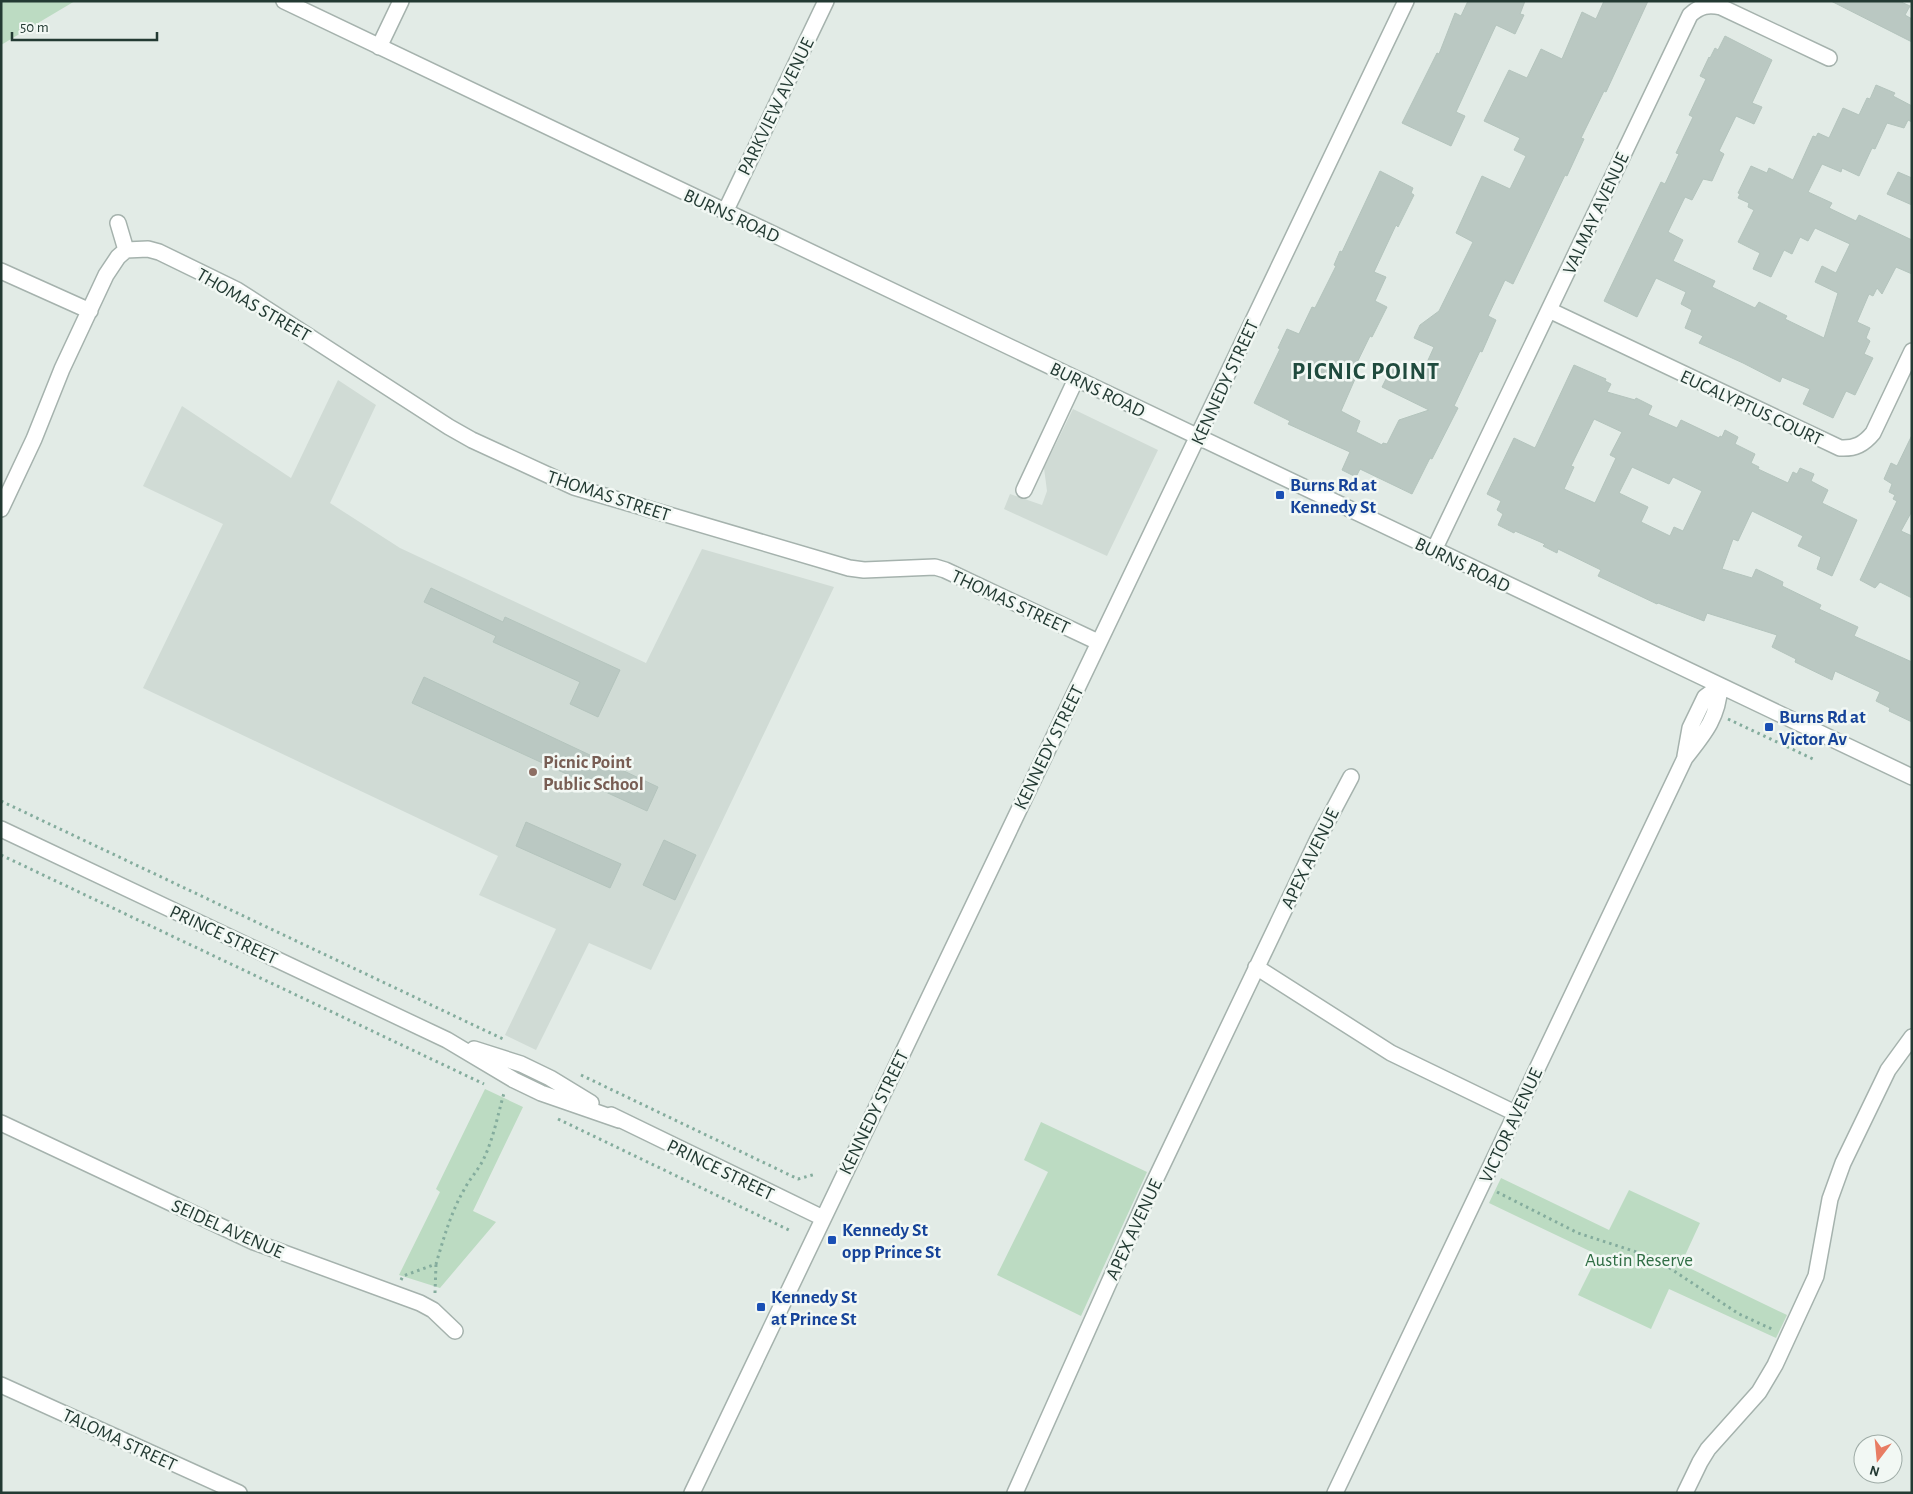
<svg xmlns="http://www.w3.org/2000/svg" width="1913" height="1494" font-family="'Alegreya Sans',sans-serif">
  <rect width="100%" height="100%" fill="#e2ebe6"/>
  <path fill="#d0dbd5" d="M 338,380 L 376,405 L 330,503 L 400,548 L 646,663 L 702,549 L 834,587 L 651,970 L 589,943 L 536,1050 L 505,1035 L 556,929 L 479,895 L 498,856 L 143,688 L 223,524 L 143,486 L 182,406 L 291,478 Z
    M 1073,409 L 1158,450 L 1107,556 L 1004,509 L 1010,494 L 1042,505 L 1047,491 L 1044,468 Z"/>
  <path fill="#bcdbc2" d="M 1,1 L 75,1 L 1,45 Z
    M 485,1089 L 523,1107 L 473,1211 L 496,1222 L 440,1288 L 399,1275 L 440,1192 L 436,1189 Z
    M 1041,1122 L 1147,1172 L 1081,1316 L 997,1275 L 1048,1172 L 1024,1160 Z
    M 1501,1178 L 1609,1230 L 1629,1190 L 1700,1223 L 1681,1264 L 1787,1315 L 1776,1338 L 1669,1289 L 1651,1329 L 1578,1295 L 1598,1255 L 1489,1203 Z"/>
  <path fill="#bac8c2" stroke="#b4c4bd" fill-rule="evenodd" d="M 1468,1 L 1525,1 L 1520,14 L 1524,15 L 1515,34 L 1496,25 L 1456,112 L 1465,116 L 1451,146 L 1402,123 L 1437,53 L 1439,54 L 1455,13 L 1461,16 Z
    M 1604,1 L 1648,1 L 1606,92 L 1604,91 L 1581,138 L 1584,139 L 1567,176 L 1565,175 L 1513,284 L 1505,280 L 1488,316 L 1496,320 L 1482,352 L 1480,351 L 1454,406 L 1458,408 L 1432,459 L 1430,458 L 1412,494 L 1360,469 L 1356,477 L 1342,470 L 1350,452 L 1288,424 L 1290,421 L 1254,403 L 1280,349 L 1278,348 L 1287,329 L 1299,334 L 1312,307 L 1315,308 L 1336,266 L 1334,265 L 1340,251 L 1342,252 L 1380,171 L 1413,188 L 1411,193 L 1414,195 L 1398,227 L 1396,225 L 1374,272 L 1386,277 L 1375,301 L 1387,307 L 1372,337 L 1370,336 L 1350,377 L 1355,379 L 1341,411 L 1360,421 L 1356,432 L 1382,445 L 1383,443 L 1387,444 L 1399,420 L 1429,410 L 1382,387 L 1392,367 L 1419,380 L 1434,347 L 1414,338 L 1420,325 L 1439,311 L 1473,242 L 1456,233 L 1482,176 L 1510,189 L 1526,156 L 1514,150 L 1520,138 L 1484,121 L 1509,70 L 1527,78 L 1541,49 L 1562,59 L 1582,12 L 1596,19 Z
    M 1831,1 L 1899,1 L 1910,6 L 1905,15 L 1912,19 L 1912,42 Z
    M 1725,36 L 1772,60 L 1752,103 L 1762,107 L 1754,124 L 1736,116 L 1719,151 L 1724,154 L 1712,181 L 1703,179 L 1692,200 L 1685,197 L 1668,232 L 1683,240 L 1673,261 L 1715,281 L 1712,287 L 1755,308 L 1759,302 L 1787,316 L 1785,319 L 1824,338 L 1838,293 L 1815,282 L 1822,266 L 1836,273 L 1850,244 L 1815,228 L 1808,241 L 1800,237 L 1792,254 L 1784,250 L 1771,277 L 1753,269 L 1760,253 L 1738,242 L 1754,210 L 1748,207 L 1749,203 L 1738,198 L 1740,194 L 1738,193 L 1751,166 L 1767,173 L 1769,168 L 1793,180 L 1813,136 L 1816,137 L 1818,133 L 1829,138 L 1843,108 L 1859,115 L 1867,98 L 1870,99 L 1876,85 L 1895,93 L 1893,96 L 1912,106 L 1912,122 L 1908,120 L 1904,128 L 1887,123 L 1875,149 L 1872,148 L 1859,176 L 1842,168 L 1841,172 L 1822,164 L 1808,192 L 1832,203 L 1829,208 L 1856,221 L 1859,215 L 1912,240 L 1912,274 L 1896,267 L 1882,294 L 1877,288 L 1873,296 L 1869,294 L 1857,322 L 1870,328 L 1866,338 L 1870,341 L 1864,354 L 1873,358 L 1855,395 L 1846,391 L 1833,418 L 1803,404 L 1810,389 L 1782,377 L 1780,382 L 1743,363 L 1699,343 L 1703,336 L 1685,328 L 1692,310 L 1681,304 L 1686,292 L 1656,278 L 1637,317 L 1604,301 L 1661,182 L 1665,184 L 1679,154 L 1676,153 L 1693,117 L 1689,115 L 1706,79 L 1700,76 L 1709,57 L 1710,58 L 1715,48 L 1718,50 Z
    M 1898,172 L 1912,178 L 1912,205 L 1887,194 Z
    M 1574,365 L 1606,379 L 1605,381 L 1611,384 L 1607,392 L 1635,400 L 1636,398 L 1652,406 L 1648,415 L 1677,428 L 1681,420 L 1719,438 L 1720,436 L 1722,437 L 1725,430 L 1738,437 L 1735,444 L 1755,454 L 1751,463 L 1759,467 L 1758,469 L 1788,483 L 1793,472 L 1797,474 L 1800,468 L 1814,474 L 1811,481 L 1828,490 L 1822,503 L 1857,520 L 1832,576 L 1817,569 L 1821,557 L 1798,546 L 1803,536 L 1752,511 L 1738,541 L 1733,539 L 1722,569 L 1752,578 L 1756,569 L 1783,582 L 1782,586 L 1821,605 L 1819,609 L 1858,627 L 1854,636 L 1912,662 L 1912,722 L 1889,711 L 1890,708 L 1876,701 L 1880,692 L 1835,671 L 1832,680 L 1795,662 L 1796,659 L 1772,647 L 1777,635 L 1707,613 L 1704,621 L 1658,603 L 1657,604 L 1598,576 L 1601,570 L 1558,549 L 1557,553 L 1543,546 L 1545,544 L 1515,531 L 1514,533 L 1498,525 L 1503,514 L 1497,510 L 1501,501 L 1487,494 L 1514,438 L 1535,448 ZM 1594,419 L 1622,432 L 1610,455 L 1616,458 L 1595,503 L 1564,489 L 1574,467 L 1571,466 ZM 1632,467 L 1669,484 L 1673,477 L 1702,491 L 1683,531 L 1674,527 L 1670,536 L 1641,522 L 1648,507 L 1619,493 Z
    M 1912,435 L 1912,511 L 1901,531 L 1912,536 L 1912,598 L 1880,582 L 1875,588 L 1860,580 L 1897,501 L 1893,499 L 1895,495 L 1889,492 L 1892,484 L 1884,479 L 1891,463 L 1897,466 Z
    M 431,588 L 503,622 L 505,617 L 620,670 L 598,717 L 570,704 L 580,682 L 493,642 L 496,636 L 424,602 Z
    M 424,677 L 658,787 L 647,811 L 412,703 Z
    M 526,822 L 621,864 L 610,888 L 516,846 Z
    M 664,840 L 696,855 L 675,900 L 643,885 Z"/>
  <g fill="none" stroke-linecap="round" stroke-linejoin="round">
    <defs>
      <path id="minor" d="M 284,1 L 1912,777
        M 379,47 L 401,1
        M 725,212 L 826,1
        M 118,223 L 126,250
        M 1,271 L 90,311
        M 1549,310 L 1840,448 C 1855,449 1864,444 1873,433 L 1912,351
        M 1024,490 L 1076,379
        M 1,509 L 34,439 L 62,369 L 106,275 L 118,257 L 126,250 L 148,249 L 159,252 L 237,290 L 449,427 L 472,440 L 561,481 L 574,487 L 849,568 L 864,570 L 935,567 L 945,570 L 1098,642
        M 1434,550 L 1690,15 C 1700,6 1708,4 1721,7 L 1829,58
        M 1685,756 L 1690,728 L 1705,697 L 1720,686
        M 1,829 L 447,1040 L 514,1080 L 541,1093 L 619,1120
        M 1256,967 L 1391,1053 L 1515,1113
        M 474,1049 L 521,1064 L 550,1078 L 591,1103
        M 611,1115 L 823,1218
        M 1,1123 L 254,1242 L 420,1303 L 433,1310 L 455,1331
        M 1,1385 L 239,1493
        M 692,1493 L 1406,1
        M 1015,1493 L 1148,1195 L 1318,839 L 1351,777
        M 1335,1493 L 1685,758 C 1704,734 1718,718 1720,686
        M 1685,1493 L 1700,1462 L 1708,1449 L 1759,1392 L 1775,1365 L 1816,1276 L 1830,1199 L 1843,1163 L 1888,1070 L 1912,1037"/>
    </defs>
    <use href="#minor" stroke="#a5b2ad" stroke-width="18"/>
    <path stroke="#84ac9d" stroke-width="3" stroke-dasharray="2.5 4" stroke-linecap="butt" d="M 1728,719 L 1813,759
      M 1,801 L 503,1039
      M 1,855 L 484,1084
      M 581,1075 L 798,1179 L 816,1174
      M 558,1119 L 789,1230
      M 1497,1192 L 1578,1233 L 1646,1255 L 1662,1263 L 1739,1314 L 1774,1330
      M 401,1280 L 403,1276 L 436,1264 C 444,1237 451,1212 465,1188 C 471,1177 480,1168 485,1156 C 494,1136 498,1114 504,1093
      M 435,1293 L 436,1264"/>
    <use href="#minor" stroke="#fff" stroke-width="15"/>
  </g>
  <g fill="#1a4fb4" stroke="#f2f8f4" stroke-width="2">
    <rect x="1275" y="490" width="10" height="10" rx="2.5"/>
    <rect x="1764" y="722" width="10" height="10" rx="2.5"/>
    <rect x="827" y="1235" width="10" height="10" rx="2.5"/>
    <rect x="756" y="1302" width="10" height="10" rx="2.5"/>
  </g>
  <circle fill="#8d6e63" stroke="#f2f8f4" stroke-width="2" cx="533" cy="772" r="5"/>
  <g text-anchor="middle" stroke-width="5" stroke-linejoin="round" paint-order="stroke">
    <g font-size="19" fill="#233a33" stroke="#f2f8f4">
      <text transform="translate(775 106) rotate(-64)" y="7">PARKVIEW AVENUE</text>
      <text transform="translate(1595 213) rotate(-65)" y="7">VALMAY AVENUE</text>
      <text transform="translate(732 215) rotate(25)" y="7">BURNS ROAD</text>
      <text transform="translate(254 304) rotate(30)" y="7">THOMAS STREET</text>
      <text transform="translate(1224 382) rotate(-65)" y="7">KENNEDY STREET</text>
      <text transform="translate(1098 389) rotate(26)" y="7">BURNS ROAD</text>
      <text transform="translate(1752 407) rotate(25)" y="7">EUCALYPTUS COURT</text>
      <text transform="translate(609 495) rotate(18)" y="7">THOMAS STREET</text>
      <text transform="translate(1463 564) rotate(26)" y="7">BURNS ROAD</text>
      <text transform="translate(1011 601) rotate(25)" y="7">THOMAS STREET</text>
      <text transform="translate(1048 747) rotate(-64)" y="7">KENNEDY STREET</text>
      <text transform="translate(1309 858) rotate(-64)" y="7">APEX AVENUE</text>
      <text transform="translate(224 934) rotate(25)" y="7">PRINCE STREET</text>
      <text transform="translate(873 1112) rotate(-64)" y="7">KENNEDY STREET</text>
      <text transform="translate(1510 1125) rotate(-65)" y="7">VICTOR AVENUE</text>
      <text transform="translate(721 1169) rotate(26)" y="7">PRINCE STREET</text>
      <text transform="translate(228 1228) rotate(24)" y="7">SEIDEL AVENUE</text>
      <text transform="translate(1133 1229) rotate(-65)" y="7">APEX AVENUE</text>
      <text transform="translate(120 1439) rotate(25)" y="7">TALOMA STREET</text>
    </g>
    <g font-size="19" font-weight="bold" fill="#164399" stroke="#f2f8f4" text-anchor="start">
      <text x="1290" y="491">Burns Rd at<tspan x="1290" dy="22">Kennedy St</tspan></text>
      <text x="1779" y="723">Burns Rd at<tspan x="1779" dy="22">Victor Av</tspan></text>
      <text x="842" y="1236">Kennedy St<tspan x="842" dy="22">opp Prince St</tspan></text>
      <text x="771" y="1303">Kennedy St<tspan x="771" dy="22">at Prince St</tspan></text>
    </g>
    <g font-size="19" font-weight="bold" fill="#785e54" stroke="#f2f8f4" text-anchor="start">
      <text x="543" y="768">Picnic Point<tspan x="543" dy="22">Public School</tspan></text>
    </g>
    <g font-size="19" fill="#306e45" stroke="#f2f8f4">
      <text x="1639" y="1266">Austin Reserve</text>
    </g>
    <g font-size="24" font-weight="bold" letter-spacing="1" fill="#204b3e" stroke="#f2f8f4">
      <text x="1366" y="379">PICNIC POINT</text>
    </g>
  </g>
  <rect width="1913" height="1494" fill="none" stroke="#233a33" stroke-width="5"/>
  <g transform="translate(1878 1459) rotate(196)"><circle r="24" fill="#f2f8f4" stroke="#9faca7"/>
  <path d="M0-4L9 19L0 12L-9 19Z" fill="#e87c63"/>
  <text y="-8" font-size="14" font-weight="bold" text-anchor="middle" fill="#233a33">N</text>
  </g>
  <path d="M12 32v8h145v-8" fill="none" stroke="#233a33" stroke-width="2.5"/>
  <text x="20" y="32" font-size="15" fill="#233a33" stroke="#f2f8f4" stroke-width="4" paint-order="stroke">50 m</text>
</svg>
